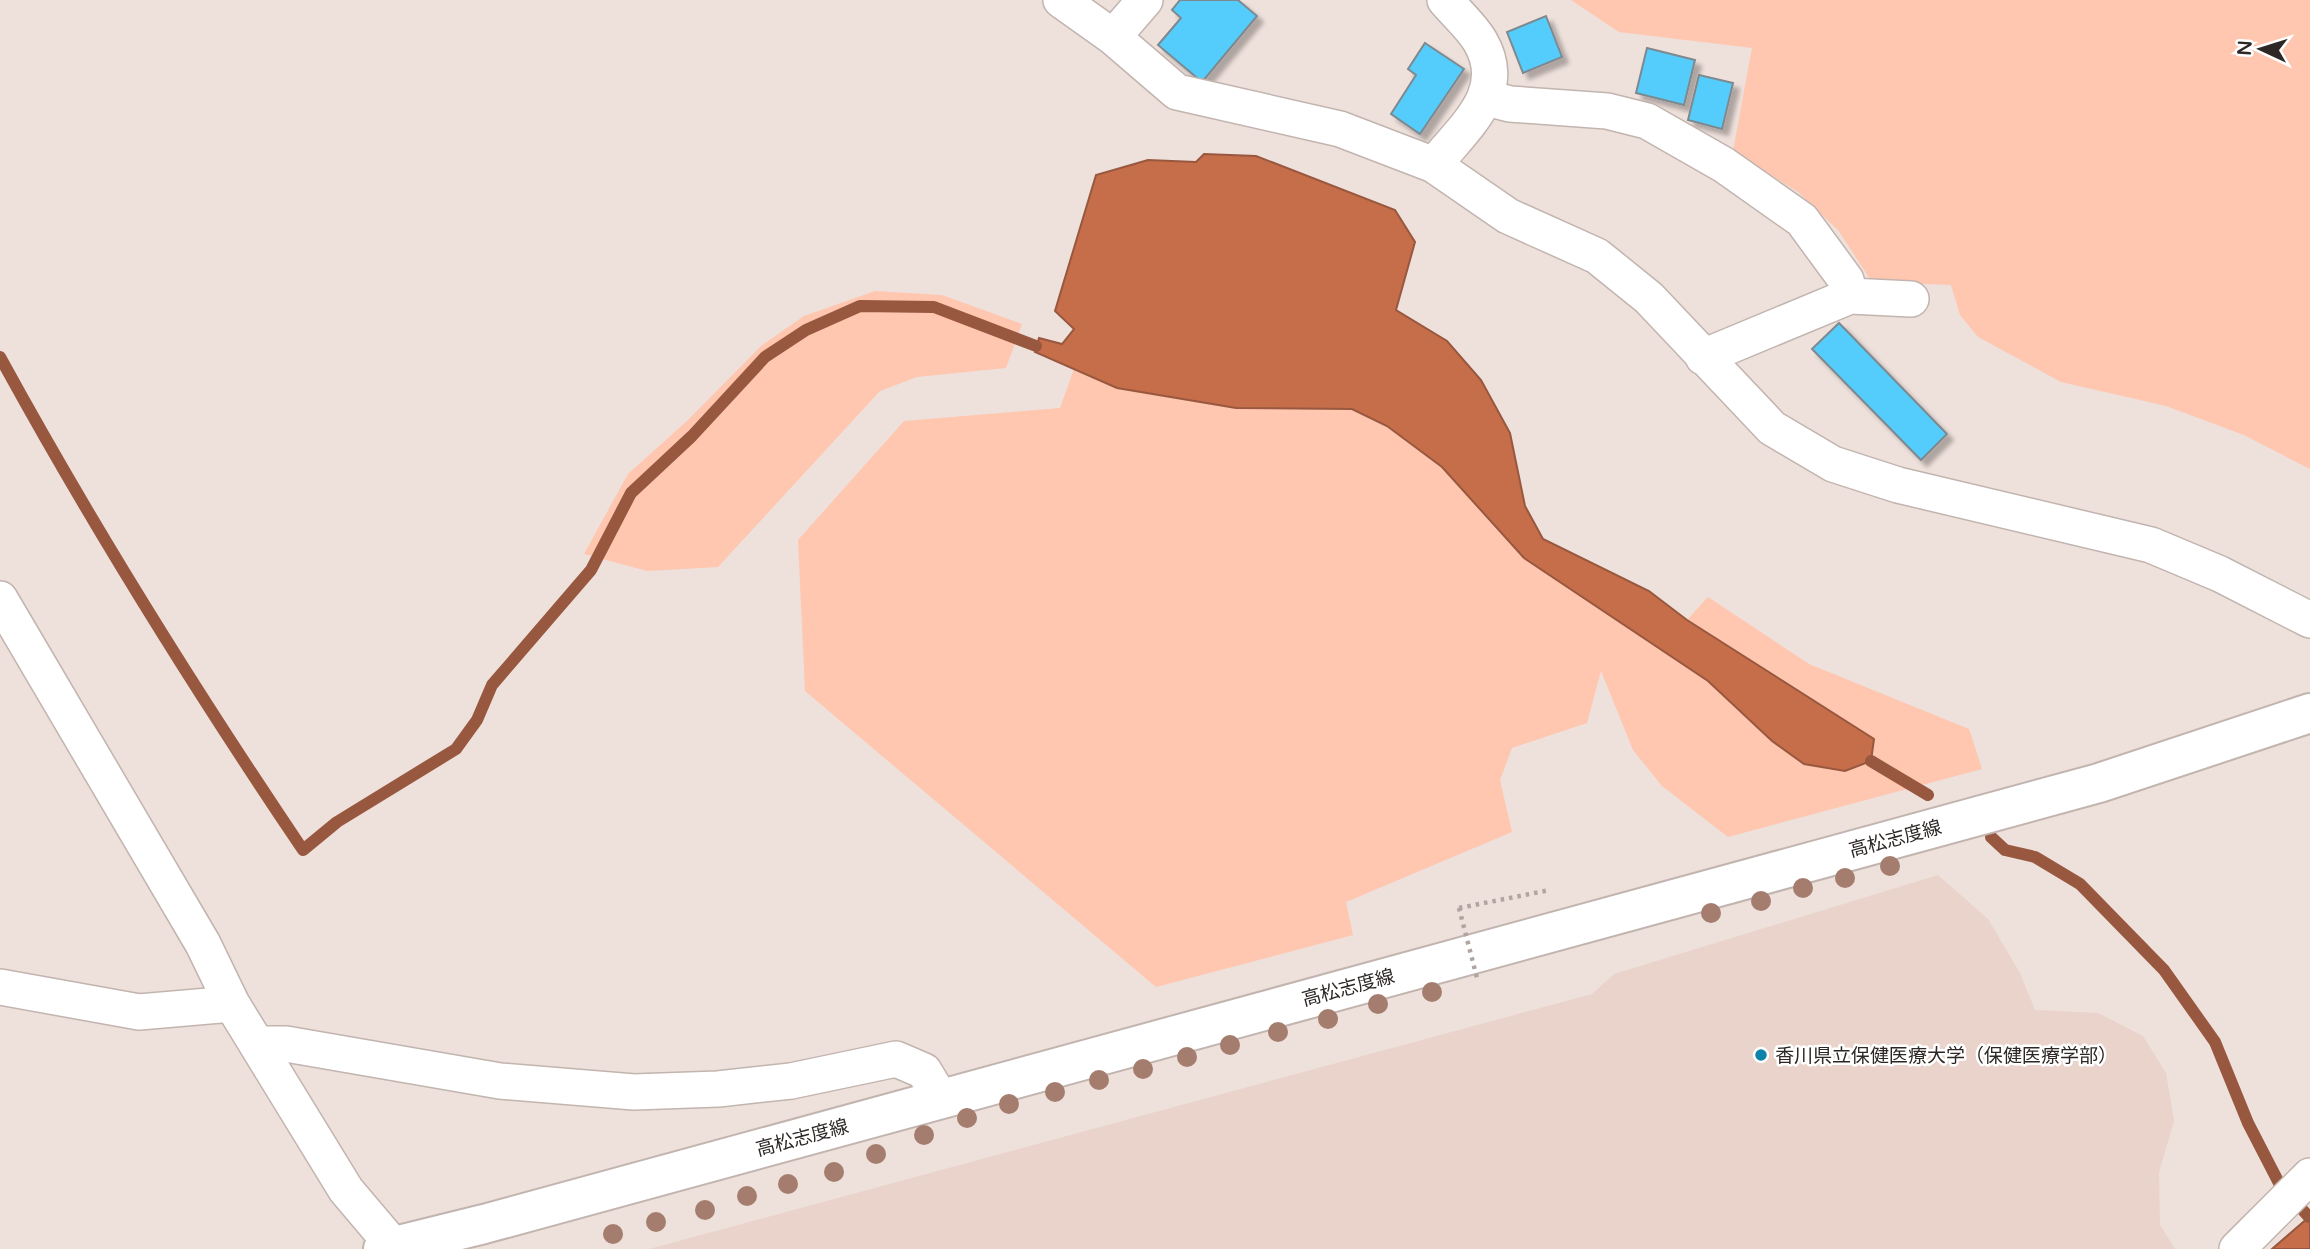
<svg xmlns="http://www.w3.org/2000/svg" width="2310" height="1249" font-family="'Varela Round','Noto Sans JP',sans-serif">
  <defs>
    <filter id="shadow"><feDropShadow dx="6" dy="6" stdDeviation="2" flood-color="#0004"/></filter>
  </defs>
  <rect width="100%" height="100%" fill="#eee0db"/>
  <path fill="#e9d3cb" d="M 1938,875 L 1988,919 L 2020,973 L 2035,1010 L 2098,1013 L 2143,1036 L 2166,1073 L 2174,1121 L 2159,1172 L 2160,1225 L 2175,1249 L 649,1249 L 1592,994 L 1614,974 Z"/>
  <path fill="#ffc6b0" d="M 1571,0 L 2310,0 L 2310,469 L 2244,435 L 2166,406 L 2061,382 L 1978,337 L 1960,315 L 1951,285 L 1872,282 L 1838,230 L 1798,192 L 1733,151 L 1752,48 L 1619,32 Z
    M 875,291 L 942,295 L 1022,324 L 1006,368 L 917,377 L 880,391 L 718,567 L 647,571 L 584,554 L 628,474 L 688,420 L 761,346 L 804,316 Z
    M 1074,369 L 1117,388 L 1236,408 L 1351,409 L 1387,426 L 1442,467 L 1524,558 L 1708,681 L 1772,741 L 1804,764 L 1845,771 L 1871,761 L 1874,740 L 1687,620 L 1708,597 L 1809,664 L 1969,729 L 1982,769 L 1728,837 L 1662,786 L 1633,750 L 1601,671 L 1587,723 L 1512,748 L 1500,780 L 1512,832 L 1346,902 L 1353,935 L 1156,987 L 805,691 L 798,540 L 904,421 L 1060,408 Z"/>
  <path fill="#c66d4a" stroke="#98583f" stroke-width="2" d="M 1204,154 L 1256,156 L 1395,210 L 1415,242 L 1396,310 L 1447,341 L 1481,380 L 1510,433 L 1525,506 L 1543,539 L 1649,591 L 1687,620 L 1874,739 L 1871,761 L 1845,771 L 1804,764 L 1772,741 L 1708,681 L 1524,558 L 1442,467 L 1387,426 L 1352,409 L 1236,408 L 1117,388 L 1035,352 L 1039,338 L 1062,344 L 1074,329 L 1055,311 L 1096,175 L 1148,160 L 1196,162 Z
    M 2310,1216 L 2310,1249 L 2272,1249 L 2309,1217 Z"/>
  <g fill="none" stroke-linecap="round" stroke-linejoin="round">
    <path stroke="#98583f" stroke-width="12" d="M 0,357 C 93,527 195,690 303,850 L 337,822 L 456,749 L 477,720 L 492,685 L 591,570 L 631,493 L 692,436 L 765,357 L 806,330 L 860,306 L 934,307 L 1036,346
      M 1871,761 L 1928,795
      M 1991,837 L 2005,850 L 2035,857 L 2080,884 L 2164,970 L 2215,1042 L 2248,1123 L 2280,1185 L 2309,1217"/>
  </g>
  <path fill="#55cdfc" stroke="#7d898f" stroke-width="2" filter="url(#shadow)" d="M 1180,0 L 1238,0 L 1257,16 L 1202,82 L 1158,45 L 1181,18 L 1172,10 Z
    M 1546,16 L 1562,57 L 1523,73 L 1507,32 Z
    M 1425,43 L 1464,69 L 1420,134 L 1391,114 L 1416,75 L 1408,69 Z
    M 1647,48 L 1695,60 L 1684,105 L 1636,93 Z
    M 1699,75 L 1733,83 L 1722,129 L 1688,120 Z
    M 1839,323 L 1947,434 L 1921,460 L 1812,349 Z"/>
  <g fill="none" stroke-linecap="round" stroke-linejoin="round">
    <defs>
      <path id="street" d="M 1061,0 L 1113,37 L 1177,92 L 1340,129 L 1434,165 L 1508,216 L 1597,256 L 1649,298 L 1772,428 L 1833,464 L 1898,485 L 2151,545 L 2220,574 L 2310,620
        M 1113,37 L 1145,0
        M 1487,98 L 1510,104 L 1607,111 L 1647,121 L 1724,165 L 1802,220 L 1846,280 L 1850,296 L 1911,299
        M 1434,165 C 1464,127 1510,92 1480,41 C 1471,26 1456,13 1445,0
        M 1703,357 L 1850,296
        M 0,599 L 203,944 L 232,1004 L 346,1190 L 396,1249
        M 0,987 L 139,1012 L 232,1004
        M 258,1044 L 286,1044 L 500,1081 L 634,1092 L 718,1089 L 791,1081 L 896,1059 L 924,1071 L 941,1099
        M 2237,1249 L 2310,1176"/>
      <path id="secondary" d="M 383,1249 L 484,1224 L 2099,783 L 2310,713"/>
    </defs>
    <use href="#street" stroke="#c2b4af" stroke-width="38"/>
    <use href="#secondary" stroke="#c2b4af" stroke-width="42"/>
    <path stroke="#b0a5a1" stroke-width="4.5" stroke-dasharray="3.5 5" stroke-linecap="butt" d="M 1459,908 L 1550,890"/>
    <use href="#street" stroke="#fff" stroke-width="35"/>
    <use href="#secondary" stroke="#fff" stroke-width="38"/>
    <path stroke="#b0a5a1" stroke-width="4.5" stroke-dasharray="3.5 5" stroke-linecap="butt" d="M 1459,908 L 1478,982"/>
  </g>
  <g fill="#a47d6e">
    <circle cx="1890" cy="866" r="10"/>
    <circle cx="1845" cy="878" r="10"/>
    <circle cx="1803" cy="888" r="10"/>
    <circle cx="1761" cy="901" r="10"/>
    <circle cx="1711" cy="913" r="10"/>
    <circle cx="1432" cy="992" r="10"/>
    <circle cx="1378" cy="1004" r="10"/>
    <circle cx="1328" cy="1019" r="10"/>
    <circle cx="1278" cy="1032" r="10"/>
    <circle cx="1230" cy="1045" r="10"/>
    <circle cx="1187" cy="1057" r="10"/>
    <circle cx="1143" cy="1069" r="10"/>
    <circle cx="1099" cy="1080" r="10"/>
    <circle cx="1055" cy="1092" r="10"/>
    <circle cx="1009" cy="1104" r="10"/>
    <circle cx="967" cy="1118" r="10"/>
    <circle cx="924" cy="1135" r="10"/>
    <circle cx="876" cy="1154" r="10"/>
    <circle cx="834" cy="1172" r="10"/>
    <circle cx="788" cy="1184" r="10"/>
    <circle cx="747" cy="1196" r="10"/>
    <circle cx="705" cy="1210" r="10"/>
    <circle cx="656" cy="1222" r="10"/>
    <circle cx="613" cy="1234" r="10"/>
  </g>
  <circle fill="#0c84a9" stroke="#fff" stroke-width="2.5" cx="1761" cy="1055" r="7"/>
  <g text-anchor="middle" stroke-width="5" stroke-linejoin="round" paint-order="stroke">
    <g font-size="19" fill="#2d2826" stroke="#fff">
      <text transform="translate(1895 838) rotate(-15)" y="7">高松志度線</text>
      <text transform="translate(1348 987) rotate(-15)" y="7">高松志度線</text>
      <text transform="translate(802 1137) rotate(-15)" y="7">高松志度線</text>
    </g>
    <g font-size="19" fill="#2d2826" stroke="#fff" text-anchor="start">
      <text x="1775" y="1062">香川県立保健医療大学（保健医療学部）</text>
    </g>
  </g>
  <g transform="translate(2261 49) rotate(274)" stroke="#ffffff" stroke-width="5" paint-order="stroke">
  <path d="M0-5L12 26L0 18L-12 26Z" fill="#2d2826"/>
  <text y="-10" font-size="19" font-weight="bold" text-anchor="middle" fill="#2d2826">N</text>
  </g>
</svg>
